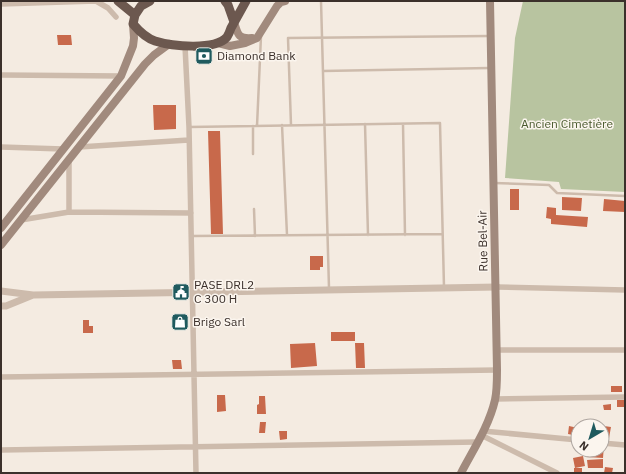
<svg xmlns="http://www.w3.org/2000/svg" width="626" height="474" font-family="'IBM Plex Sans',sans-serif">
  <rect width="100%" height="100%" fill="#f4ebe1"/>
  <path fill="#b8c4a0" d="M 523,1 L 625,2 L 625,192 L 561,189 L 559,182 L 505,178 L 515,38 Z"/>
  <path fill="#c8694b" d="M 57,35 L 71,35 L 72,45 L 58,45 Z
    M 153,105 L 176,105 L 176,129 L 154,130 Z
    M 208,131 L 220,131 L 223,234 L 211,234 Z
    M 510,189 L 519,189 L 519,210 L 510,210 Z
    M 562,197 L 582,198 L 581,211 L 562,210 Z
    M 604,199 L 625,201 L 625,212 L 603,211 Z
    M 547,207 L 556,208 L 556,215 L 588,217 L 587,227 L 551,224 L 551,219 L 546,218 Z
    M 310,256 L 323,256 L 323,267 L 320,267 L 320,270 L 310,270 Z
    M 83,320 L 89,320 L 89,326 L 93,326 L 93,333 L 83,333 Z
    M 331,332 L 355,332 L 355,341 L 331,341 Z
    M 315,343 L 317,366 L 291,368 L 290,344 Z
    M 355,343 L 364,343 L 365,368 L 356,368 Z
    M 172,360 L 181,360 L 182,369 L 173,369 Z
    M 611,386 L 622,386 L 622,392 L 611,392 Z
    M 217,395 L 225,395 L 226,411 L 217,412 Z
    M 259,396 L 265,396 L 266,414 L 257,414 L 257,405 L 259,404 Z
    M 617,400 L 625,400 L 625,407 L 617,407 Z
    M 611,404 L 611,410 L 604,410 L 603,405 Z
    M 260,422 L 266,422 L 265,433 L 259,433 Z
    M 569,426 L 578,428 L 578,436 L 568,434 Z
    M 604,426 L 611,427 L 609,438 L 602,437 Z
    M 279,431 L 287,431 L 287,439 L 280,440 Z
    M 602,445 L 604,445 L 603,458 L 587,457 L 587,454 L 584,454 L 585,450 L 602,450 Z
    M 583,456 L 585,466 L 575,468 L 573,458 Z
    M 603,459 L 603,468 L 588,468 L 587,460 Z
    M 605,467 L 613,468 L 612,473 L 604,473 Z
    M 574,468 L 582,468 L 582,473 L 574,473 Z"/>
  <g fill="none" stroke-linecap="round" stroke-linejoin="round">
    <path stroke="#cdbbac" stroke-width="2.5" d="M 321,1 L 329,288
      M 323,71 L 489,68
      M 365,124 L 368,235
      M 403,124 L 405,235
      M 282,125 L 287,235
      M 291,125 L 288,38 L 489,36
      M 253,126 L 253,154
      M 257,126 L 261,36
      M 189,127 L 440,123 L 444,287
      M 494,183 L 549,185 L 557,193 L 625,196
      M 254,209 L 255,236
      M 192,236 L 442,234"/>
    <path stroke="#cdbbac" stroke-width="5.5" d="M 1,4 L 96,1 L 108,8 L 116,17
      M 185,46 L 189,127 L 196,473
      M 1,75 L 121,76
      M 1,147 L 63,149
      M 79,147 L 189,140
      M 69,212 L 69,159
      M 21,220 L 69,212 L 191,213
      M 497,287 L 625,290
      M 497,350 L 625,350
      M 1,377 L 497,370
      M 495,399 L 625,397
      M 483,431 L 578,440
      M 481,435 L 557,473
      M 602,443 L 625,445
      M 1,450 L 477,442"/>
    <path stroke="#cdbbac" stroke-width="7" d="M 1,291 L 33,295 L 497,287
      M 1,306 L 6,306 L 33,295"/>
    <path stroke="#a18a7d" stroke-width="8" d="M 234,22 C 238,35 238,39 252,38
      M 218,43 L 230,46 L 245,43 L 257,38 L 277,6 L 281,2 L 285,1
      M 1,228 L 121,76 L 133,46 L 134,38 L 133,24
      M 1,245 L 145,64 L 154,55 L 169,44
      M 461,473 C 473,450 489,426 495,400 C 497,391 497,380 497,370 L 490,1"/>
    <path stroke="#6c584f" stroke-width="9" d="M 118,1 L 135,15 L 133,24 C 139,31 146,38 155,41 C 171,46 215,51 227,37 C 229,34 230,31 231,28 C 236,19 241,10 246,1
      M 225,1 L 228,5 L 234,22
      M 135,15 L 141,6 L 150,1"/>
  </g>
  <defs>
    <symbol id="bank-square" viewBox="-11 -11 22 22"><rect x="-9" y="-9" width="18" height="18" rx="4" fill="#1f5a5e" stroke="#fbf5ee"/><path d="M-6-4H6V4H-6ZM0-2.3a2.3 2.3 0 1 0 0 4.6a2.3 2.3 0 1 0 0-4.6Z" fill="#fff"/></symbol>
    <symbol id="civic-square" viewBox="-11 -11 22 22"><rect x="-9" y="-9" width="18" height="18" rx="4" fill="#1f5a5e" stroke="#fbf5ee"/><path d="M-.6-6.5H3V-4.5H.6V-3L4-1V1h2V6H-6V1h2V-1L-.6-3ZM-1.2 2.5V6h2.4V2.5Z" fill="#fff"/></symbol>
    <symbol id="shop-square" viewBox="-11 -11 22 22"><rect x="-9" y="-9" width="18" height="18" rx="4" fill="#1f5a5e" stroke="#fbf5ee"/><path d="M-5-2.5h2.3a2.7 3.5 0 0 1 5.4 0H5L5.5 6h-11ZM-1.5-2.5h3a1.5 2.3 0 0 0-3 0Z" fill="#fff"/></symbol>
  </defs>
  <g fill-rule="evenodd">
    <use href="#bank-square" x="194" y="46" width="20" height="20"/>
    <use href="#civic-square" x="171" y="282" width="20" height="20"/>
    <use href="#shop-square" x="170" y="312" width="20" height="20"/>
  </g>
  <g text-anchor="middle" stroke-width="3" stroke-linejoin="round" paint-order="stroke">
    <g font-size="12" fill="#3b302b" stroke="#fbf5ee" text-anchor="start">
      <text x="217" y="60">Diamond Bank</text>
      <text x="194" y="289">PASE DRL2<tspan x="194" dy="14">C 300 H</tspan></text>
      <text x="193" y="326">Brigo Sarl</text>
    </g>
    <g font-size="12" fill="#4a5a2e" stroke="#fbf5ee">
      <text x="567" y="128">Ancien Cimetière</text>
    </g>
    <g font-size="12" fill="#3b302b" stroke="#fbf5ee">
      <text transform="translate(483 241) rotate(-91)" y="4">Rue Bel-Air</text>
    </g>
  </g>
  <rect width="626" height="474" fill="none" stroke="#3b302b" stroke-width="4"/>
  <g transform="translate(590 438) rotate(218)"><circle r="19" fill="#fbf5ee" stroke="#aea6a0"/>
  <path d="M0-3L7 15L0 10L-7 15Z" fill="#1f5a5e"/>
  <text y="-6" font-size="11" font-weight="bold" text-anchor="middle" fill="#3b302b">N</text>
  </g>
</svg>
